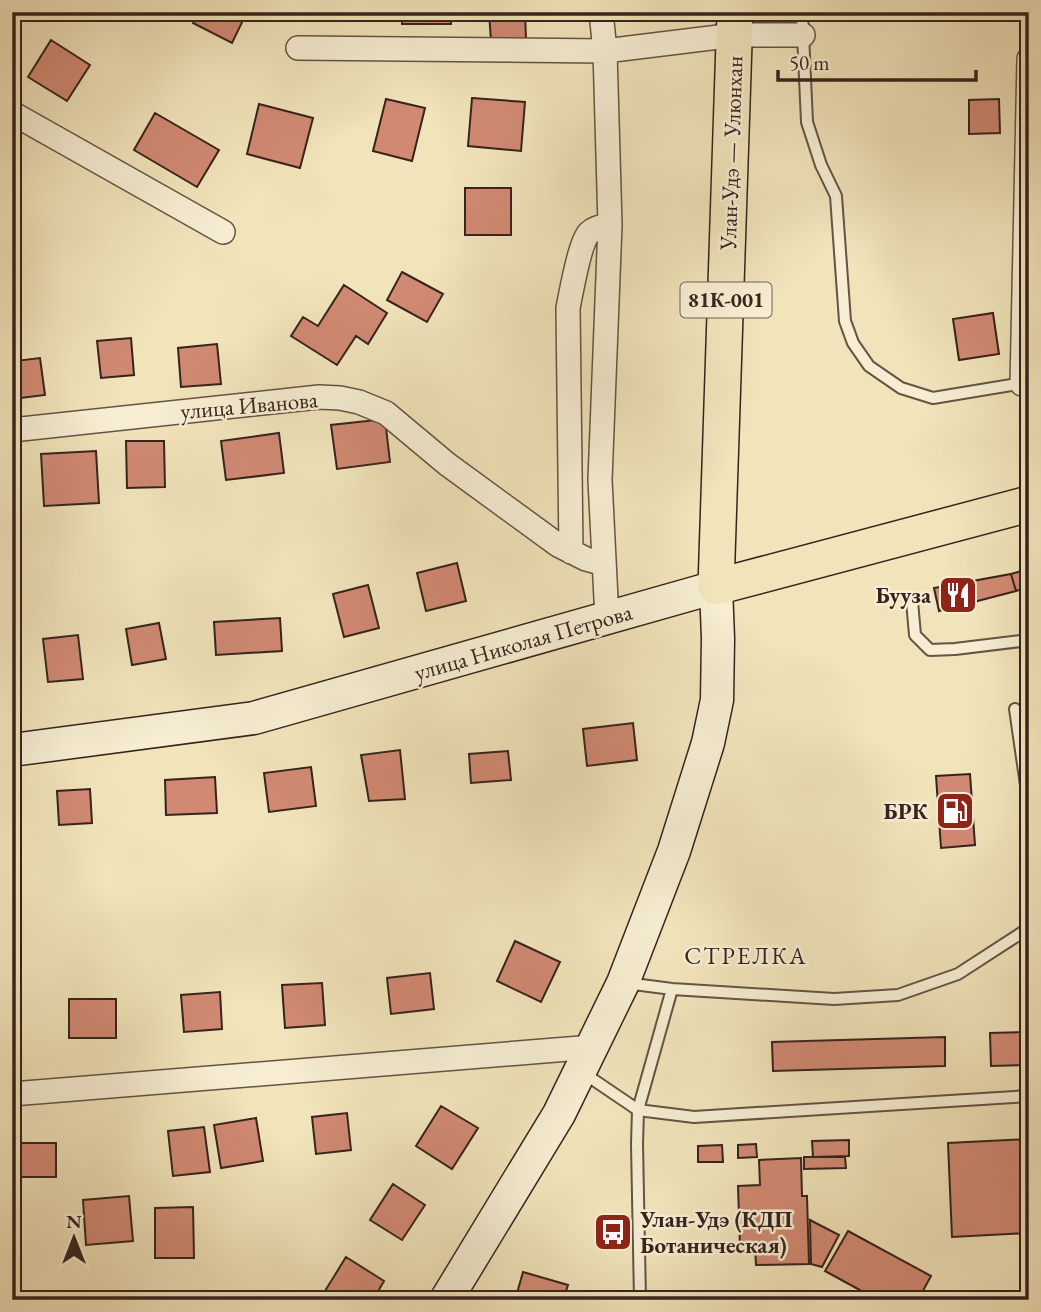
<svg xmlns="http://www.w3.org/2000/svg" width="1041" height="1312" font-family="'EB Garamond',serif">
  <rect width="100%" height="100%" fill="#f1e3ba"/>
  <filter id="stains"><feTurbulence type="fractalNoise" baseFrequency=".00286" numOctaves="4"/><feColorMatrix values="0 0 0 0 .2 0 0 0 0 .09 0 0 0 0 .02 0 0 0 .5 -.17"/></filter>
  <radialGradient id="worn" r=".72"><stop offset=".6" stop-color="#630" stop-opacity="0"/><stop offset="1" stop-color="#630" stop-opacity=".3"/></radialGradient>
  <path fill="#d18973" stroke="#36231d" stroke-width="2" d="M 198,12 L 247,12 L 232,43 L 193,23 Z
    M 321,12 L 352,12 L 352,16 L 322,17 Z
    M 402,12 L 451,12 L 451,24 L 402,24 Z
    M 489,12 L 525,12 L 526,39 L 491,41 Z
    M 51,40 L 90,65 L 67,101 L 28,77 Z
    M 472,98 L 525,102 L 521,151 L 468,146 Z
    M 386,99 L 425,108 L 412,161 L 373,151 Z
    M 999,99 L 1000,133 L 969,134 L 969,100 Z
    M 259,104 L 313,118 L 300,168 L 247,154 Z
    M 155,113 L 219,150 L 197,187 L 134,150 Z
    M 465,188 L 511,188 L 511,235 L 465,235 Z
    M 402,272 L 443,294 L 427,322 L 387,300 Z
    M 344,285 L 387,313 L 368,344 L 356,336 L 337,365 L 291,336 L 303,317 L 318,326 Z
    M 993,313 L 999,354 L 959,360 L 953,319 Z
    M 12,333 L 16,361 L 40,358 L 45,395 L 12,399 Z
    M 131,338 L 134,375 L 101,378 L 97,341 Z
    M 217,344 L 221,384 L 181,387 L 178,348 Z
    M 385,419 L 390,462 L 337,469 L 331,425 Z
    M 279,433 L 284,473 L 226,480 L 221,441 Z
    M 126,441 L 164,441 L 165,487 L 127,488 Z
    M 96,451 L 99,503 L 44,506 L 41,454 Z
    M 457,563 L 466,601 L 426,611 L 417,573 Z
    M 1029,569 L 1029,587 L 1016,591 L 1011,574 Z
    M 1011,574 L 1016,591 L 939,611 L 934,588 Z
    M 368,585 L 379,628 L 344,637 L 333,594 Z
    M 280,618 L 282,651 L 216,655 L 214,622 Z
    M 159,623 L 166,659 L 132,665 L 126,629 Z
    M 78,635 L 83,679 L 48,682 L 43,639 Z
    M 633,723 L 637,760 L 587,766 L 583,729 Z
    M 400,750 L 405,799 L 369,801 L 361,755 Z
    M 508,751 L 511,780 L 471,783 L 469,754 Z
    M 311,767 L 316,806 L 269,812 L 264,773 Z
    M 970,774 L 975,845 L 941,848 L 936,776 Z
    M 215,777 L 217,813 L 166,815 L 165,780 Z
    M 90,789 L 92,823 L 59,825 L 57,791 Z
    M 515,941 L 560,962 L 541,1002 L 497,981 Z
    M 430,973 L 434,1009 L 391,1014 L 387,978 Z
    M 322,983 L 325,1025 L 285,1028 L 282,985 Z
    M 220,992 L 222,1029 L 184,1032 L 181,995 Z
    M 69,999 L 116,999 L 116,1038 L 69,1038 Z
    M 1029,1032 L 1029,1065 L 991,1066 L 990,1033 Z
    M 945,1037 L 945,1066 L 773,1071 L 772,1042 Z
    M 441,1106 L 478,1128 L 452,1169 L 416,1146 Z
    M 347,1113 L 351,1150 L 316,1154 L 312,1117 Z
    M 256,1118 L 263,1161 L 221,1168 L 214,1125 Z
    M 204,1127 L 210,1172 L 173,1176 L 168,1131 Z
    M 1029,1139 L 1029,1233 L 952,1237 L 948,1143 Z
    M 849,1140 L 849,1156 L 813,1157 L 812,1141 Z
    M 13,1143 L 56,1143 L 56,1177 L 13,1177 Z
    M 756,1144 L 757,1157 L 738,1158 L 738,1145 Z
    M 722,1145 L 723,1162 L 698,1162 L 698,1146 Z
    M 804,1157 L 845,1157 L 846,1168 L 804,1169 Z
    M 801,1158 L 802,1196 L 807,1196 L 809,1264 L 756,1265 L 755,1246 L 740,1247 L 738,1186 L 760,1185 L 759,1160 Z
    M 393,1184 L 425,1205 L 402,1240 L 370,1220 Z
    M 129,1196 L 133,1241 L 86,1245 L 83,1200 Z
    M 193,1207 L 194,1258 L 155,1258 L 155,1208 Z
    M 810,1220 L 839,1235 L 822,1267 L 811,1264 Z
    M 848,1231 L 931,1276 L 918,1300 L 878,1300 L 825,1271 Z
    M 346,1257 L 384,1281 L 373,1300 L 339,1300 L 325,1291 Z
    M 523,1272 L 568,1285 L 563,1300 L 515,1300 Z"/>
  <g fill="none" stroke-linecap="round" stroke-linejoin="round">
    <defs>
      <path id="lane" d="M 802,12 L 807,122 L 821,165 L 836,196 L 845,321 L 853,343 L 869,366 L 901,388 L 933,398 L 1023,383
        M 912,601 L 915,635 L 930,650 L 955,649 L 1029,640
        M 1015,709 L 1029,806
        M 626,983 L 672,989 L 834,999 L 898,995 L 958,974 L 1029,928
        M 582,1072 L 638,1110 L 694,1117 L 1029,1096
        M 640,1300 L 637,1144 L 638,1110 L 672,989"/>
      <path id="street" d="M 298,48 L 605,51 L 735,35 L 803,35
        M 12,113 L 223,232
        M 1022,384 L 1029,59
        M 12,430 L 319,397 L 340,398 L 359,402 L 386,413 L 447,464 L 558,545 L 586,559 L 604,564
        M 571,552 L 568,308 C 571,293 580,242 589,233 C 595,227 602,227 610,225 L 605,51 L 601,12
        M 607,619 L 600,480 L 610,225
        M 12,1094 L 593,1047"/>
      <path id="secondary" d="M 12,750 L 254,718 L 716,587 L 718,639 L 717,700 L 708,743 L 674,851 L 623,983 L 559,1114 L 446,1300"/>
      <path id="primary" d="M 735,12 L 716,587 L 1029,504"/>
    </defs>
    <use href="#lane" stroke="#655344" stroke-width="14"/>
    <use href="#street" stroke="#655344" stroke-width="26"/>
    <use href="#secondary" stroke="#36231d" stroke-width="35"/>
    <use href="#primary" stroke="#36231d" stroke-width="38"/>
    <use href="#lane" stroke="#f6edd2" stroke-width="10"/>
    <use href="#street" stroke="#f6edd2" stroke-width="23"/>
    <use href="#secondary" stroke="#f6edd2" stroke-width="32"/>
    <use href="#primary" stroke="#f1e3ba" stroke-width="35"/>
  </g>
  <defs>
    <symbol id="restaurant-square" viewBox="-11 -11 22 22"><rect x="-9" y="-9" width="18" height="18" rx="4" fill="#8f2418" stroke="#f6edd2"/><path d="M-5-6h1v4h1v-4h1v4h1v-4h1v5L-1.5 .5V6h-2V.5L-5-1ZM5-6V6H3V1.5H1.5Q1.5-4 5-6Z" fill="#fff"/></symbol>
    <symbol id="fuel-square" viewBox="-11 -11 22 22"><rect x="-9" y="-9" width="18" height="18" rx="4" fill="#8f2418" stroke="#f6edd2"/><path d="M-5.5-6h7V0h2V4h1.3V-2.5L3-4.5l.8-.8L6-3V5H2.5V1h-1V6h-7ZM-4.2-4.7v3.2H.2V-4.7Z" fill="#fff"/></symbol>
    <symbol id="bus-square" viewBox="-11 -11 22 22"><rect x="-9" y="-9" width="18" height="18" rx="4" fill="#8f2418" stroke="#f6edd2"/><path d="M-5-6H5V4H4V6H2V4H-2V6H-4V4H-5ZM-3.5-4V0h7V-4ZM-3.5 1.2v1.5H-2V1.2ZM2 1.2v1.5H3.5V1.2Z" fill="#fff"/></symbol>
  </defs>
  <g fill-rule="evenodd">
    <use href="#restaurant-square" x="936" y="573" width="44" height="44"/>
    <use href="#fuel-square" x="933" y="789" width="44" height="44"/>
    <use href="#bus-square" x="591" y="1210" width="44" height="44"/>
  </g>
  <g text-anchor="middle" stroke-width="5" stroke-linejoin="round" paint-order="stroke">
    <rect fill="#f6edd2" stroke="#706053" stroke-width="2" x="680.5" y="282.5" width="91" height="35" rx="5"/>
    <g font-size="21" font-weight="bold" fill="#36231d">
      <text x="726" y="307">81К-001</text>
    </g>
    <g font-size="23" fill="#36231d" stroke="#f6edd2">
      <text transform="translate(731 153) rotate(-88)" y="8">Улан-Удэ — Улюнхан</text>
      <text transform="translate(249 405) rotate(-5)" y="8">улица Иванова</text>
      <text transform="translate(523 642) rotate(-16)" y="8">улица Николая Петрова</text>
    </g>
    <g font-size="23" font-weight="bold" fill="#36231d" stroke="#f6edd2" text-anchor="end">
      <text x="931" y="603">Бууза</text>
      <text x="928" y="819">БРК</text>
      <text x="640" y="1227" text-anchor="start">Улан-Удэ (КДП<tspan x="640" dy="26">Ботаническая)</tspan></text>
    </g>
    <g font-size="24" letter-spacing="2" fill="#36231d" stroke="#f6edd2">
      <text x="746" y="964">СТРЕЛКА</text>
    </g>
  </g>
  <rect width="1041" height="1312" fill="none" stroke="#f1e3ba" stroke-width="42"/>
  <rect x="14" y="14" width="1013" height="1284" fill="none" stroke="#36231d" stroke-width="3.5"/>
  <rect x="21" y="21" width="999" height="1270" fill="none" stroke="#36231d" stroke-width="2"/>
  <g transform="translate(74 1238)" stroke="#f6edd2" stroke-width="5" paint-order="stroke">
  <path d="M0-5L12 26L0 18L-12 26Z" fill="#36231d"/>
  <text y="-10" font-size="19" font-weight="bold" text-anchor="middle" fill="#36231d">N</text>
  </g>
  <path d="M778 70v10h198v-10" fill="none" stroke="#36231d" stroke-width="3.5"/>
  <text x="789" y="70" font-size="21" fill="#36231d" stroke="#f6edd2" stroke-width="5" paint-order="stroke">50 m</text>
  <rect width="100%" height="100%" filter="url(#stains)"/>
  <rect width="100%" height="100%" fill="url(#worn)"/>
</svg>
